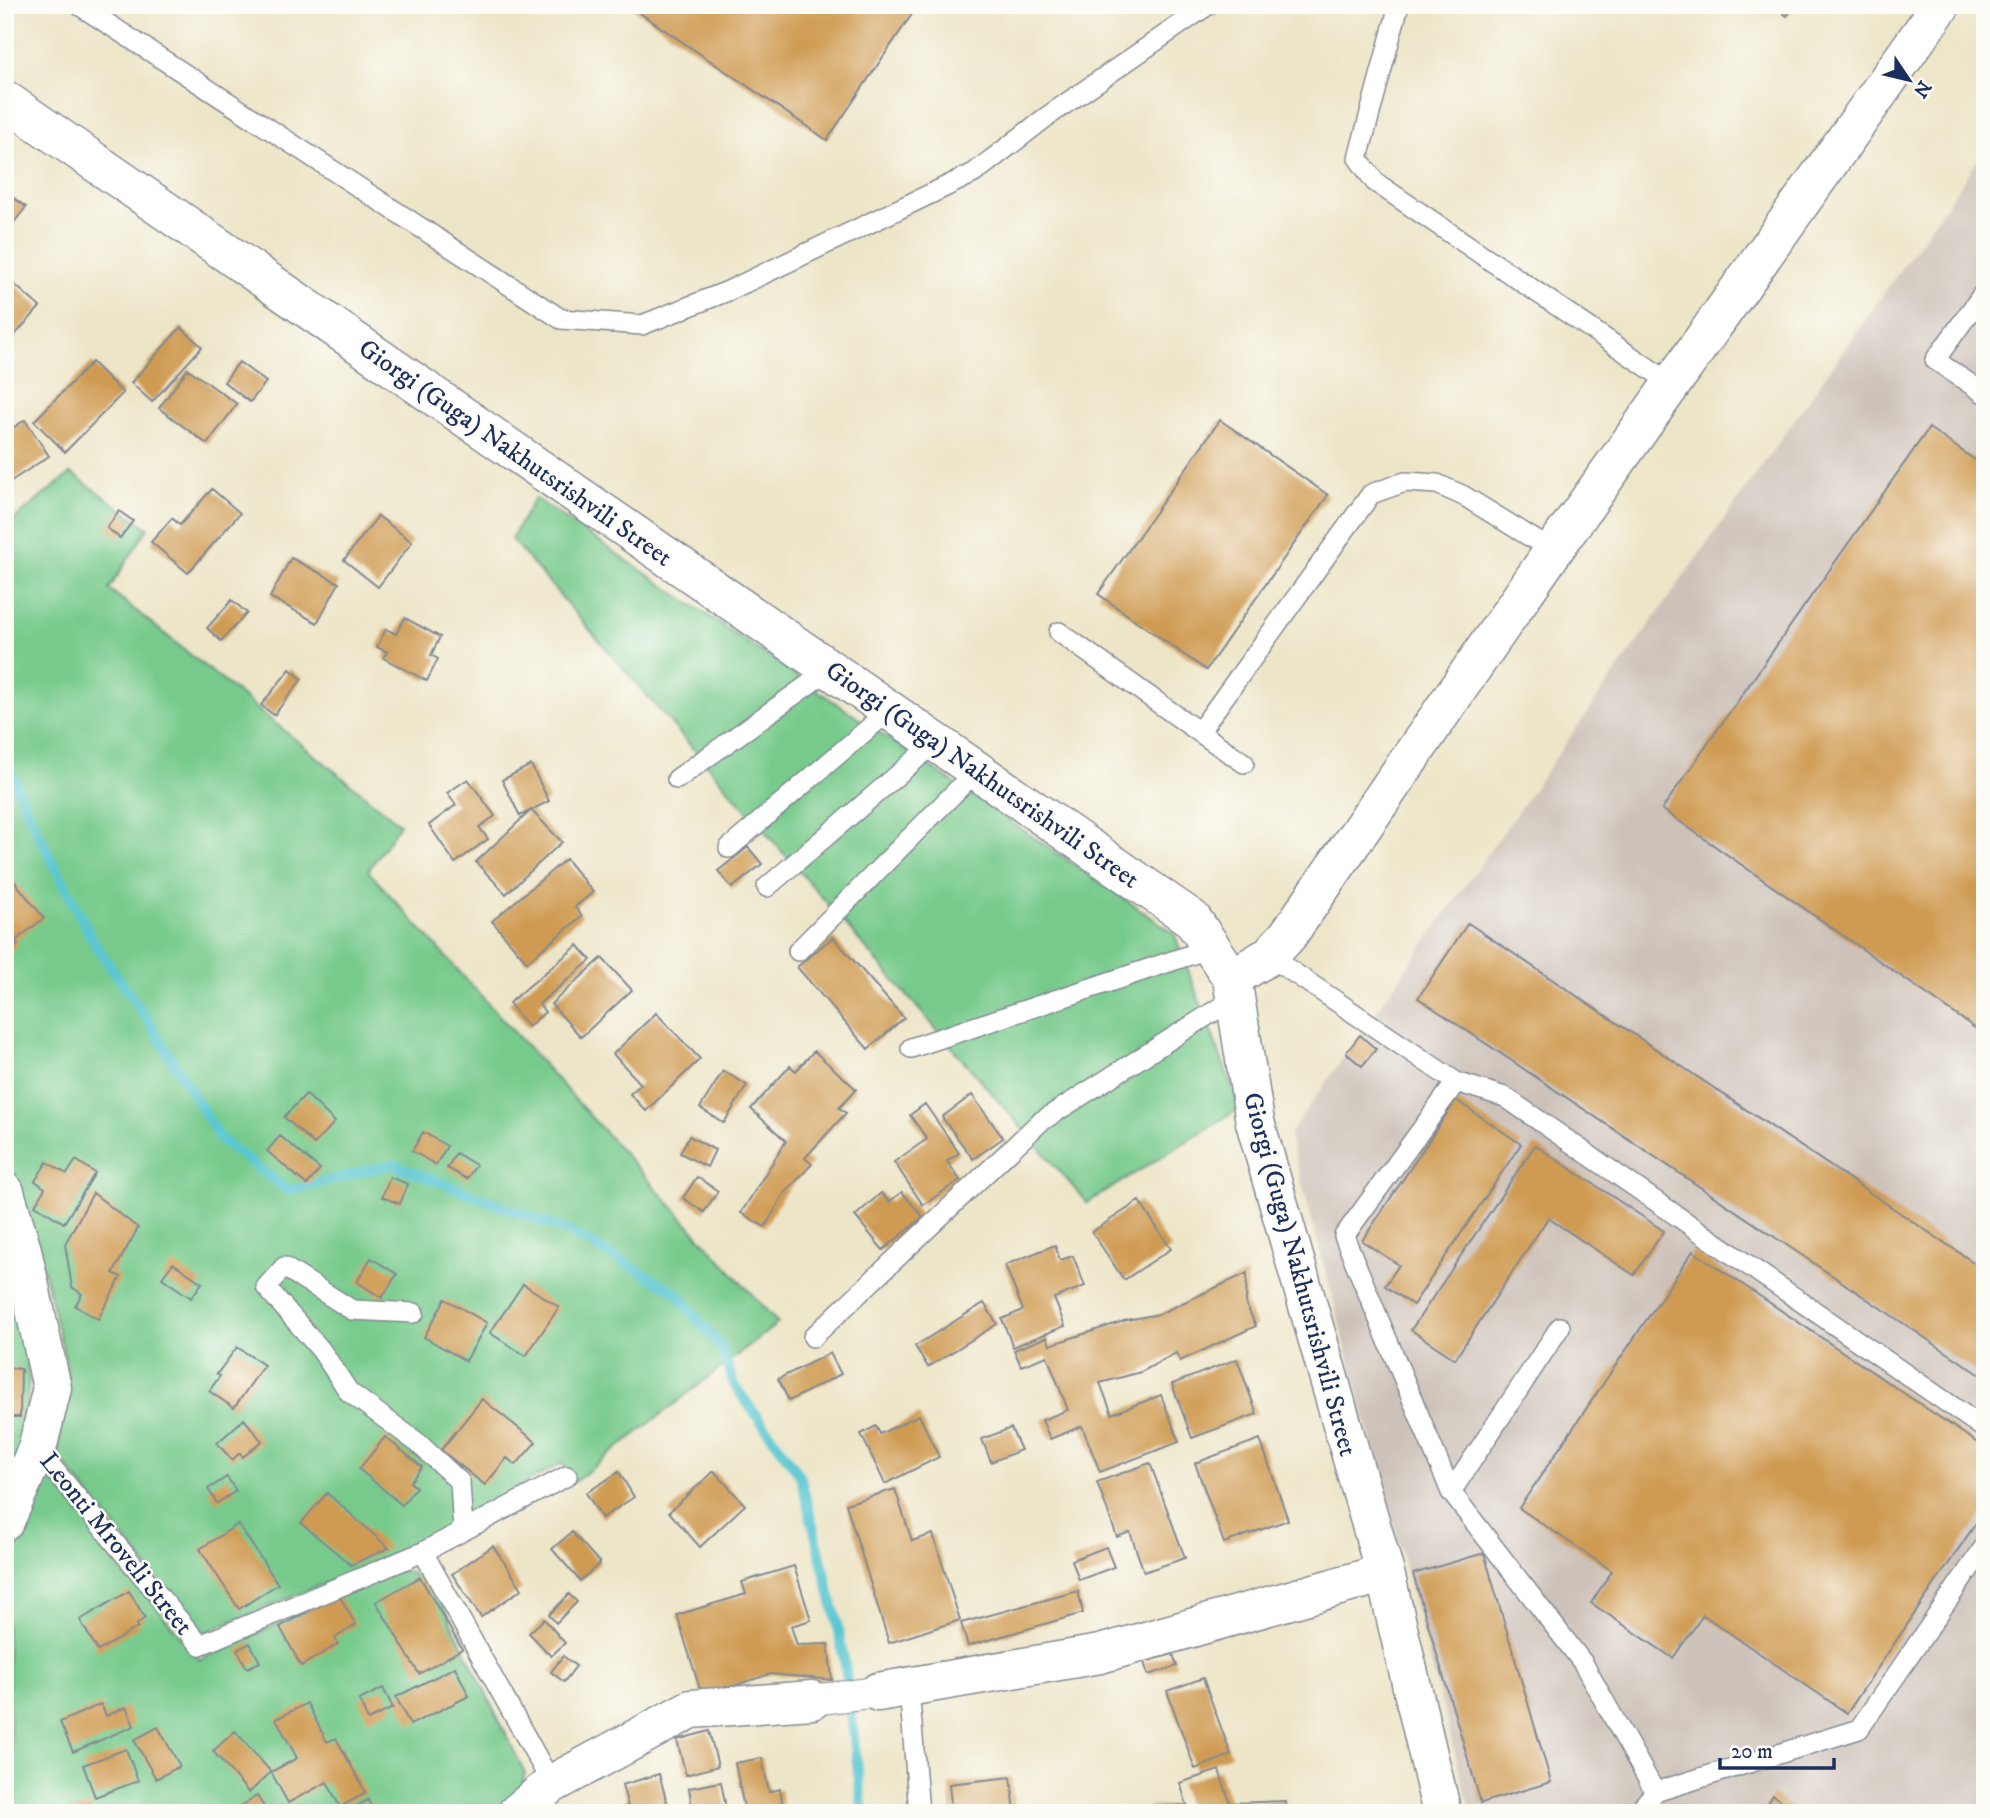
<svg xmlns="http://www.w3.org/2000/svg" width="1990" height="1818" font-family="'IM FELL DW Pica',serif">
  <rect width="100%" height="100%" fill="#fdfcf7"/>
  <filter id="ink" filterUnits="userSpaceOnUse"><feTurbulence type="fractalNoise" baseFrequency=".0143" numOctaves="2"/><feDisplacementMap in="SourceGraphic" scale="14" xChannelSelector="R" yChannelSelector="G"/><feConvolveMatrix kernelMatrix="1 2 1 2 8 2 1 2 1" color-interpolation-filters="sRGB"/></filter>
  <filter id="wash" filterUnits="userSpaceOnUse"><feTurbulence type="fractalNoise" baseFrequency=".00686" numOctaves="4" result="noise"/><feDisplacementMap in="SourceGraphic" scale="28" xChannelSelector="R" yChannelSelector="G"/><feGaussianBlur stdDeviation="1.57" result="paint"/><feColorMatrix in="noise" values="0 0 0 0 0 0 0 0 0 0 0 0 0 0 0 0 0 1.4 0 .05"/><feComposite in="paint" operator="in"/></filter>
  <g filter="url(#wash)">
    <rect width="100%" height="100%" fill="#ede5c7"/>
    <path fill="#cdc2b9" d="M 1985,150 L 1985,1813 L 1471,1813 L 1289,1135 Z"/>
    <path fill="#77ca8c" stroke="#497c75" stroke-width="2" d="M 71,473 L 148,528 L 109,589 L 400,824 L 368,871 L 778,1323 L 573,1483 L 562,1463 L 399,1553 L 201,1634 L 58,1456 L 68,1371 L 43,1269 L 5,1162 L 5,527 Z
      M 535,498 L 1174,933 L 1240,1108 L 1087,1203 L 511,539 Z
      M 5,1210 L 10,1221 L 29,1379 L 21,1463 L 5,1506 Z
      M 30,1480 L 53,1481 L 200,1660 L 397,1568 L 431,1581 L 525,1773 L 519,1799 L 502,1813 L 14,1813 L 5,1597 L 5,1546 L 11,1516 Z"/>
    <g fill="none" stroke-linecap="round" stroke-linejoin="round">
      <path stroke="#5bc7d2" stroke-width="10" d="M 5,758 L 31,819 L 93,941 L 153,1028 L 220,1139 L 288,1191 L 392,1164 L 570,1232 L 676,1292 L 722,1349 L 734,1385 L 800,1475 L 837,1622 L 846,1672 L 863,1813"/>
    </g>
    <g id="blocks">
      <path fill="#cf9b52" d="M 628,5 L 918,5 L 827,140 Z
        M 1773,5 L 1795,5 L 1787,16 Z
        M 5,192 L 26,207 L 5,234 Z
        M 5,276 L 40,307 L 5,346 Z
        M 181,327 L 202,347 L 152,402 L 131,383 Z
        M 92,362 L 123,393 L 65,452 L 34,421 Z
        M 239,362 L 266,382 L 250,402 L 224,382 Z
        M 188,369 L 237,404 L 207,444 L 159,408 Z
        M 25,420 L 49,456 L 5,485 L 5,433 Z
        M 1220,420 L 1328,495 L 1206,670 L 1098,594 Z
        M 1929,428 L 1985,467 L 1985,1035 L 1662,809 Z
        M 212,489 L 240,513 L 188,573 L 151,542 L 172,518 L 180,525 Z
        M 119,511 L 133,521 L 120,538 L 107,528 Z
        M 378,516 L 412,542 L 378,587 L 344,560 Z
        M 291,558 L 339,583 L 317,623 L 270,597 Z
        M 232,600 L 247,613 L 221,641 L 207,628 Z
        M 405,618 L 440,637 L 431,655 L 438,659 L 427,681 L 383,658 L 387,652 L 377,647 L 386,629 L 396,634 Z
        M 290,669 L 302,679 L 274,715 L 261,705 Z
        M 531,765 L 549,801 L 520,816 L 502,780 Z
        M 468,779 L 495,816 L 479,827 L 488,839 L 455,863 L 429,825 L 456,805 L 447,793 Z
        M 531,810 L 562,842 L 506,894 L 476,862 Z
        M 748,847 L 762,864 L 732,888 L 718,871 Z
        M 566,859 L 593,892 L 575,907 L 582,916 L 527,962 L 492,921 Z
        M 14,881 L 44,918 L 15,941 L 18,945 L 5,955 L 5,887 Z
        M 1468,923 L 1985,1270 L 1985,1378 L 1418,998 Z
        M 833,937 L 904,1018 L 868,1049 L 797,967 Z
        M 578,945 L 591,960 L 539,1004 L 545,1012 L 528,1027 L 509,1003 Z
        M 602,958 L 632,990 L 581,1037 L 551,1004 Z
        M 656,1013 L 700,1059 L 646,1111 L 630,1094 L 641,1084 L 613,1054 Z
        M 1360,1035 L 1376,1049 L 1362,1066 L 1346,1053 Z
        M 814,1051 L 856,1089 L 839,1108 L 846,1113 L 805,1158 L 812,1164 L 784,1194 L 765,1227 L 741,1213 L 786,1141 L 751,1109 L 790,1066 L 796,1071 Z
        M 723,1071 L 747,1085 L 724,1123 L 700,1108 Z
        M 306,1094 L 335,1122 L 314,1144 L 284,1117 Z
        M 972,1095 L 1003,1138 L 973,1159 L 942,1117 Z
        M 1456,1100 L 1521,1144 L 1413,1305 L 1385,1286 L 1399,1265 L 1362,1241 Z
        M 925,1104 L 959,1153 L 947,1161 L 960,1180 L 923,1205 L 894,1162 L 927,1139 L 910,1115 Z
        M 423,1132 L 447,1146 L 436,1165 L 412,1151 Z
        M 280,1136 L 320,1169 L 307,1185 L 267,1151 Z
        M 689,1136 L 715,1150 L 707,1167 L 680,1153 Z
        M 1535,1145 L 1664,1231 L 1634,1275 L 1548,1218 L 1455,1359 L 1411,1330 Z
        M 456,1153 L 476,1165 L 467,1179 L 447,1168 Z
        M 76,1160 L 95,1173 L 64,1223 L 35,1205 L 45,1188 L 35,1181 L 47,1162 L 67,1174 Z
        M 390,1177 L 408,1184 L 400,1204 L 382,1197 Z
        M 697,1177 L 718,1191 L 704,1212 L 683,1198 Z
        M 902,1192 L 923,1217 L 883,1250 L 855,1216 L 881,1193 L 889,1202 Z
        M 93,1193 L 138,1228 L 113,1273 L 121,1277 L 98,1319 L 75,1306 L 82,1294 L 72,1287 L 65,1244 Z
        M 1139,1201 L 1171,1249 L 1124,1280 L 1092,1232 Z
        M 1055,1245 L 1060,1260 L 1073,1256 L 1085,1286 L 1054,1298 L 1065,1326 L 1013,1347 L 1002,1319 L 1023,1310 L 1005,1265 Z
        M 1693,1251 L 1985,1448 L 1985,1510 L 1847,1713 L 1703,1615 L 1673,1658 L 1591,1603 L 1612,1571 L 1519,1508 Z
        M 371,1258 L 397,1274 L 382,1298 L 357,1282 Z
        M 173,1263 L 202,1283 L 191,1298 L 162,1278 Z
        M 1247,1273 L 1246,1304 L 1256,1326 L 1180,1361 L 1176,1353 L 1141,1372 L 1100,1383 L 1112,1414 L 1161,1395 L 1179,1442 L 1100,1472 L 1082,1426 L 1050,1439 L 1042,1420 L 1068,1410 L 1047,1356 L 1021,1366 L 1014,1350 L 1047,1337 L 1050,1345 L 1127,1320 L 1159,1314 Z
        M 523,1284 L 559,1307 L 526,1356 L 490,1333 Z
        M 445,1299 L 487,1323 L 466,1361 L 424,1337 Z
        M 984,1303 L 997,1324 L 928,1367 L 915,1346 Z
        M 237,1347 L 264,1365 L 234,1408 L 209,1391 L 220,1376 L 217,1374 Z
        M 830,1353 L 841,1374 L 789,1401 L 778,1379 Z
        M 1237,1359 L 1257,1414 L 1192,1438 L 1172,1384 Z
        M 9,1368 L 21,1369 L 20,1417 L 8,1417 Z
        M 482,1399 L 536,1442 L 516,1465 L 507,1458 L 485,1485 L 441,1450 Z
        M 919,1415 L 939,1457 L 885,1484 L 861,1434 L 876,1426 L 880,1434 Z
        M 244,1419 L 262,1441 L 243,1457 L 240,1453 L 232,1460 L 217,1443 Z
        M 1011,1428 L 1021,1450 L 991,1462 L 982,1439 Z
        M 385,1437 L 422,1467 L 410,1482 L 416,1487 L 402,1505 L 359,1469 Z
        M 1260,1439 L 1288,1520 L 1224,1543 L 1195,1463 Z
        M 1150,1463 L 1185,1558 L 1144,1572 L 1130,1532 L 1117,1537 L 1097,1482 Z
        M 714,1471 L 745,1505 L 700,1547 L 669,1512 Z
        M 619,1472 L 634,1497 L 602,1518 L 586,1493 Z
        M 227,1477 L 236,1491 L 217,1503 L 208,1489 Z
        M 895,1489 L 912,1541 L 933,1534 L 960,1620 L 889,1643 L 846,1504 Z
        M 327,1493 L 389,1548 L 351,1565 L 301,1523 Z
        M 238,1524 L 278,1584 L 239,1609 L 200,1549 Z
        M 572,1532 L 600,1563 L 580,1581 L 552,1549 Z
        M 493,1546 L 522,1589 L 481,1617 L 452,1574 Z
        M 1106,1547 L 1114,1567 L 1079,1580 L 1072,1560 Z
        M 1484,1553 L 1551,1782 L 1481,1803 L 1413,1574 Z
        M 794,1566 L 811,1620 L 791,1626 L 797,1645 L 828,1644 L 832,1680 L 770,1674 L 702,1696 L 677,1615 L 746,1594 L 742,1582 Z
        M 420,1577 L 462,1649 L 419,1674 L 376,1602 Z
        M 129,1591 L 145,1618 L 137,1624 L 138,1627 L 98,1651 L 80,1620 Z
        M 1078,1591 L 1083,1613 L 968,1646 L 961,1623 Z
        M 338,1594 L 356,1625 L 335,1638 L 338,1644 L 301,1666 L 280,1627 Z
        M 569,1594 L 577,1602 L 556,1623 L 549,1615 Z
        M 544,1619 L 565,1643 L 551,1656 L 529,1633 Z
        M 250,1643 L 260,1662 L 247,1668 L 237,1650 Z
        M 1173,1654 L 1177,1666 L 1148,1675 L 1144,1662 Z
        M 563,1656 L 576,1666 L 564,1682 L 551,1672 Z
        M 455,1667 L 469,1696 L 410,1725 L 396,1697 Z
        M 1203,1678 L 1231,1755 L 1195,1769 L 1167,1691 Z
        M 383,1688 L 393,1708 L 368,1720 L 359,1700 Z
        M 307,1703 L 327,1742 L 336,1738 L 366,1793 L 340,1807 L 327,1782 L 288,1803 L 271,1772 L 297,1758 L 276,1719 Z
        M 101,1704 L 106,1716 L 126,1707 L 134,1726 L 73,1752 L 60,1722 Z
        M 158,1727 L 180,1766 L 156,1779 L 134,1740 Z
        M 235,1731 L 271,1772 L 249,1793 L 213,1751 Z
        M 709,1731 L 718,1766 L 686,1775 L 677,1740 Z
        M 126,1749 L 138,1781 L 95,1797 L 83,1765 Z
        M 762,1758 L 769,1792 L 780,1789 L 784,1813 L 745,1813 L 735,1763 Z
        M 1219,1770 L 1230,1803 L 1286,1801 L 1286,1813 L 1149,1813 L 1149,1807 L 1187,1805 L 1180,1783 Z
        M 659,1774 L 670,1813 L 618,1813 L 617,1809 L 628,1806 L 622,1785 Z
        M 1011,1777 L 1015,1813 L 952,1813 L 949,1784 Z
        M 721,1782 L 727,1813 L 693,1813 L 689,1788 Z
        M 1773,1795 L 1800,1813 L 1762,1813 Z
        M 257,1796 L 268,1813 L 244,1813 L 240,1807 Z
        M 368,1800 L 374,1813 L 344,1813 Z
        M 90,1804 L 94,1813 L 74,1813 L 73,1811 Z"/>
    </g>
  </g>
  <g filter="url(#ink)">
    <use href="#blocks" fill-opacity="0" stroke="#848a92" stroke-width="2"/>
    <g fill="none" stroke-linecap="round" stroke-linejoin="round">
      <defs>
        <path id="service" d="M 79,5 L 561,319 L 642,325 L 728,291 L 974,173 L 1045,118 L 1208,5
          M 1399,5 L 1358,158 L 1375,182 L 1672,384
          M 1985,291 L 1935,360 L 1985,394
          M 1059,632 L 1199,732 L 1371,494 L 1405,482 L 1437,484 L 1464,496 L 1553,551
          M 1199,732 L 1244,763
          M 677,779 L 830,669
          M 729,848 L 890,710
          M 767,887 L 936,742
          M 798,951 L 977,770
          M 1269,956 L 1456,1082 L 1505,1097 L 1985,1429
          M 911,1048 L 1211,948
          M 1456,1082 L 1344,1236 L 1451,1492 L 1583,1663 L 1655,1792
          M 414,1313 L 352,1310 L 284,1267 L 266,1287 L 321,1350 L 349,1392 L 418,1443 L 460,1482 L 463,1531
          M 813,1337 L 1040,1122 L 1235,998
          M 37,1449 L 200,1645 L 423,1552 L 567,1476
          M 1451,1492 L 1560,1327
          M 423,1552 L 552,1784
          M 909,1687 L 919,1813
          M 1637,1813 L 1655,1792 L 1859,1729 L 1985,1546"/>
        <path id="pedestrian" d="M 812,1700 L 878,1692"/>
        <path id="minor" d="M 5,100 L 1192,919 L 1232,978 L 1255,1122 L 1385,1573 L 1442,1813
          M 1232,978 L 1269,956 L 1288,935 L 1553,551 L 1941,5
          M 5,1192 L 22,1250 L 52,1388 L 37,1449 L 5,1521
          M 878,1692 L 1100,1654 L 1385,1573
          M 517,1813 L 552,1784 L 691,1709 L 812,1700"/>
      </defs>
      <use href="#service" stroke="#848a92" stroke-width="22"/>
      <use href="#pedestrian" stroke="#848a92" stroke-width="32"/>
      <use href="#minor" stroke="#848a92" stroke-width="41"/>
      <use href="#service" stroke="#fff" stroke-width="19"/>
      <use href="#pedestrian" stroke="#fff" stroke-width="30"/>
      <use href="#minor" stroke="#fff" stroke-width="38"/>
    </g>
  </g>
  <g text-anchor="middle" stroke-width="5" stroke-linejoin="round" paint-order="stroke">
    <g font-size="26" fill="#1b2f5e" stroke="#fdfcf7">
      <text transform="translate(516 452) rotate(35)" y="9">Giorgi (Guga) Nakhutsrishvili Street</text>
      <text transform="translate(983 774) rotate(35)" y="9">Giorgi (Guga) Nakhutsrishvili Street</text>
      <text transform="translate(1301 1274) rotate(75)" y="9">Giorgi (Guga) Nakhutsrishvili Street</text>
      <text transform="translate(117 1543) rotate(51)" y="9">Leonti Mroveli Street</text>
    </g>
  </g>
  <rect width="1990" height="1818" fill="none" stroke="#fdfcf7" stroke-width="28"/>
  <g transform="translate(1909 80) rotate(125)" stroke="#fdfcf7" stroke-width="5" paint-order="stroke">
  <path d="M0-5L12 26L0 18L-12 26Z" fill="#1b2f5e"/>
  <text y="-10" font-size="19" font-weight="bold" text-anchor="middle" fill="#1b2f5e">N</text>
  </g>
  <path d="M1720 1758v10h114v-10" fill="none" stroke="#1b2f5e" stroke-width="3.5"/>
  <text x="1731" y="1758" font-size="21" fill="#1b2f5e" stroke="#fdfcf7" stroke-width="5" paint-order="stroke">20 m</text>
</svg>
